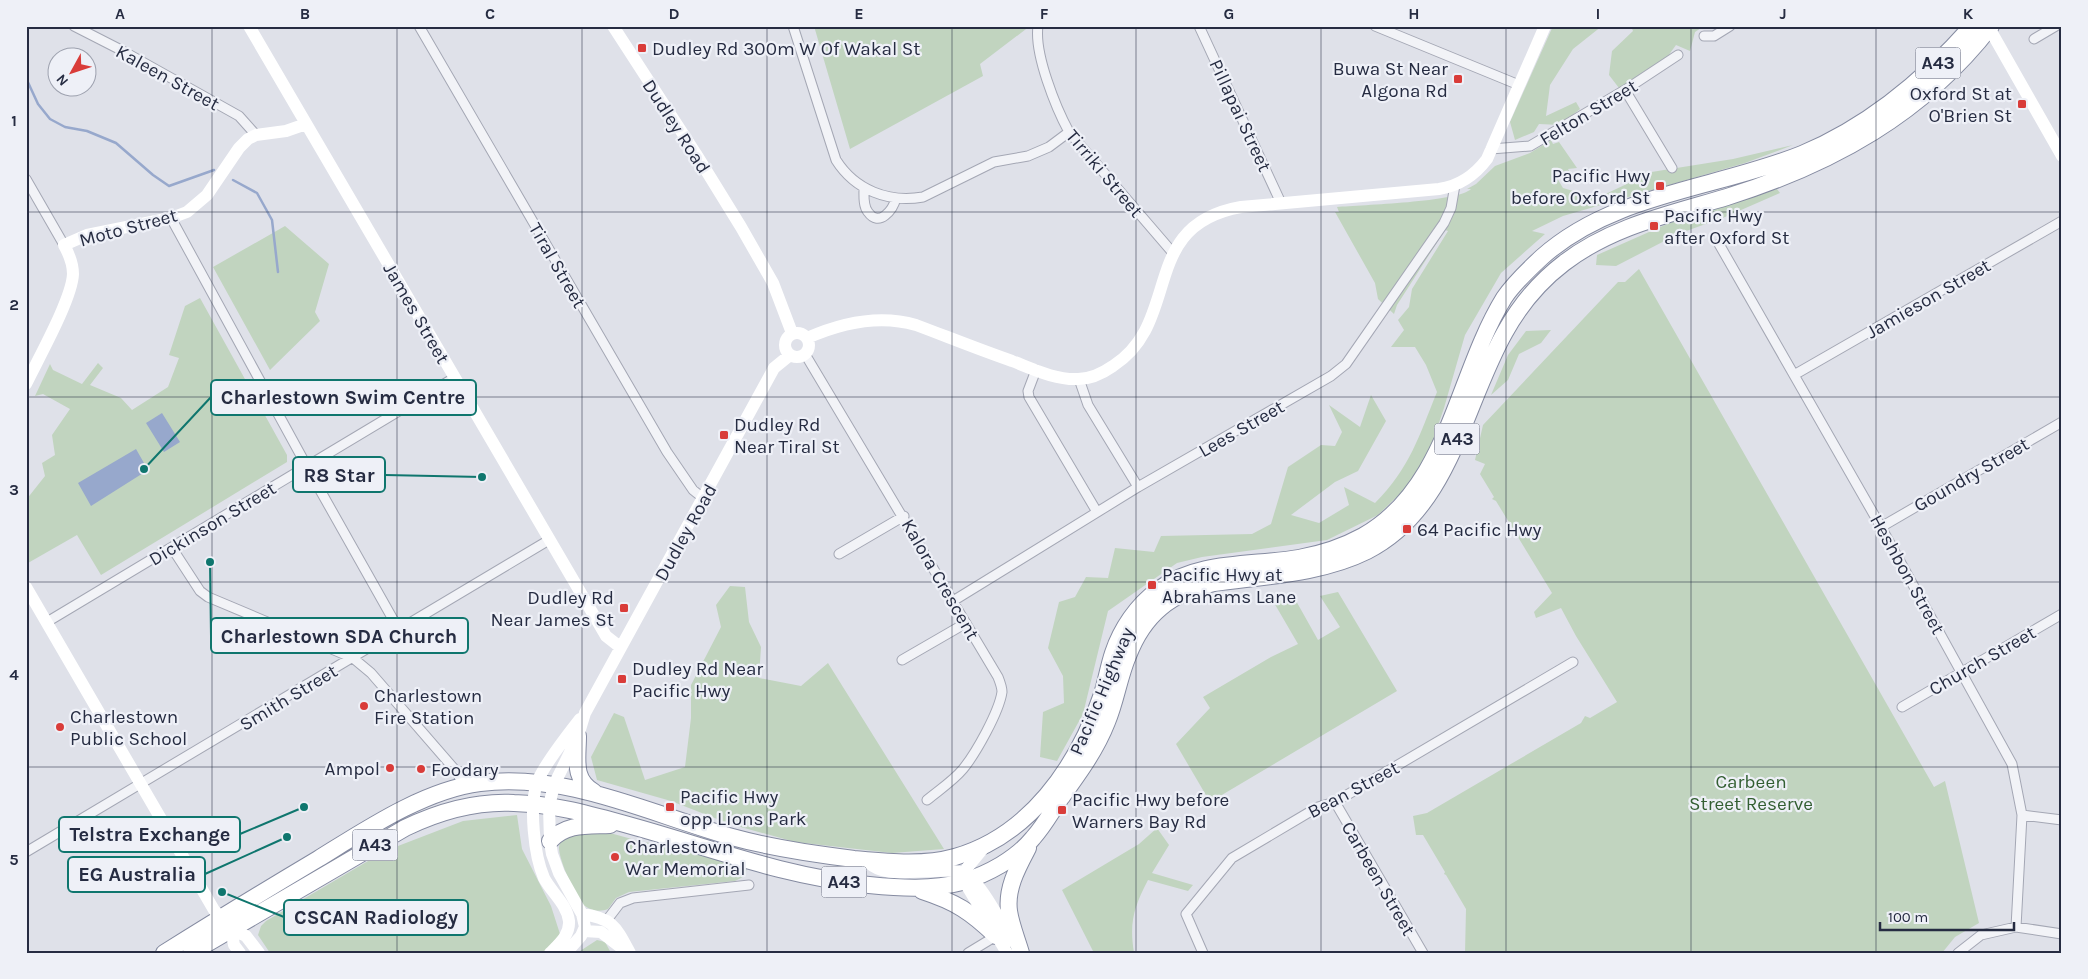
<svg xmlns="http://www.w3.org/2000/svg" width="2088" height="979" font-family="Karla,sans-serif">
  <rect width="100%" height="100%" fill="#dfe1e9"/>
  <path fill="#c1d4bf" d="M 814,26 L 1030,26 L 980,64 L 983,76 L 850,149 Z
    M 1553,26 L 1602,26 L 1573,49 L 1550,85 L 1546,116 L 1576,102 L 1580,109 L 1561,125 L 1539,124 L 1534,132 L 1515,140 L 1510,122 Z
    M 1631,26 L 1704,26 L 1695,32 L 1690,51 L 1676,45 L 1668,56 L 1619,88 L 1609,75 L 1612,51 L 1633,31 Z
    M 1551,140 L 1553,144 L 1559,142 L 1577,168 L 1568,169 L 1572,176 L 1557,178 L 1563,188 L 1597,198 L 1631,182 L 1639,174 L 1733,159 L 1793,145 L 1745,163 L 1563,216 L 1532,231 L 1545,234 L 1501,273 L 1465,335 L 1444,408 L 1430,449 L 1409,485 L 1378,515 L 1327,540 L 1202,557 L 1177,563 L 1108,611 L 1083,714 L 1057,761 L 1040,757 L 1043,712 L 1064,703 L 1063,676 L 1048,648 L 1059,602 L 1075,597 L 1086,577 L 1108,578 L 1115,548 L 1154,552 L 1161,536 L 1252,534 L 1271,524 L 1288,467 L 1321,445 L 1335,446 L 1342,432 L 1329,405 L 1360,427 L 1371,395 L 1386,421 L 1358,471 L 1335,482 L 1291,515 L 1319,523 L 1349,505 L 1344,487 L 1375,503 C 1410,468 1419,436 1437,392 L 1426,365 L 1415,347 L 1391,347 L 1404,330 L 1398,320 L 1409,307 L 1412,289 L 1448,231 L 1445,230 L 1397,305 L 1394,314 L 1378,299 L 1375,283 L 1335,212 L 1339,212 L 1337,207 C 1361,205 1458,202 1471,189 L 1467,189 L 1476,184 L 1495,166 L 1530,153 Z
    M 1777,189 L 1780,193 L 1725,217 L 1678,234 L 1616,266 L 1596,265 L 1597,255 L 1692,213 Z
    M 285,226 L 329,264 L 315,312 L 320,321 L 270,370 L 213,267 Z
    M 1639,269 L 1934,787 L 1945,781 L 1979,923 L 1955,937 L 1942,953 L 1465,953 L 1466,909 L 1446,875 L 1444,874 L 1445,872 L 1423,835 L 1416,835 L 1413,816 L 1427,813 L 1581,723 L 1585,716 L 1590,718 L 1617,702 L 1576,636 L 1561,608 L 1536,618 L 1534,612 L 1552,593 L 1496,501 L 1492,499 L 1494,497 L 1480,474 L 1485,464 L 1475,460 L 1483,425 L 1618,282 L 1625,282 Z
    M 200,298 L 287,455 L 287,462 L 101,575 L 77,535 L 28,563 L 26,560 L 26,500 L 45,476 L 42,463 L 55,455 L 52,435 L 70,409 L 43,394 L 35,396 L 50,364 L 53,370 L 82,384 L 98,363 L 103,368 L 90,385 L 121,398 L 132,410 L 168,387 L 179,358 L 169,355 L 185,306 Z
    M 1551,330 L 1541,343 L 1519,354 L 1508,380 L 1491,395 L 1508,355 L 1526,331 Z
    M 730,586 L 745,587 L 749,622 L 761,647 L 759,678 L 801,686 L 828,663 L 944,849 L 892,853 L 795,842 L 730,824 L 671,801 L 597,780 L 591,757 L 614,713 L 624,717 L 645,780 L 685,767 L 691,718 L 691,685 L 721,627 L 716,605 Z
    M 1338,592 L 1397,691 L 1210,802 L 1176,744 L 1210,708 L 1203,697 L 1271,657 L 1298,644 L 1273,601 L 1295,599 L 1318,640 L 1340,627 L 1320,596 Z
    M 517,815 L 522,849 L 551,906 L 560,934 L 544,953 L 270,953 L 258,935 L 261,926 L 266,921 L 385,851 L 463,821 Z
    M 1157,828 L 1169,845 L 1152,873 L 1193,885 L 1188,891 L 1148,880 C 1134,907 1129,922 1134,953 L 1094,953 L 1062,890 L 1139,844 Z
    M 610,833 L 639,841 L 677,848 L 747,867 L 745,876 L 735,881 L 629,892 L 616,898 L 608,909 C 601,912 591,911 585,906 C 576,899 558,858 559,847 C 560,841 563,838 567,834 Z
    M 597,940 L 605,942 L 611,953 L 577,953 Z"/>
  <path fill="#97a8cc" d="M 162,413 L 180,442 L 164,452 L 146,423 Z
    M 136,449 L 148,470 L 91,506 L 78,483 Z"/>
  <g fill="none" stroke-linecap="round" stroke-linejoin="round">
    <path stroke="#97a8cc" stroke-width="2.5" d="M 26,78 L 38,104 L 50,119 L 65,127 L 87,131 L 116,143 L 153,175 L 169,186 L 214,170
      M 233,180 L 257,193 L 272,220 L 278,272"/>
    <defs>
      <path id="street" d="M 74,26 L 121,50 L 239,116 L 256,135
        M 419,26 L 667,452 L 693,490 L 703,498
        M 793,26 L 836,160 C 855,190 888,203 923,197 L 994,162 L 1028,156 L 1049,147 L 1069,132
        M 1038,26 C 1034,54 1056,108 1069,132 L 1173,253
        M 1199,26 L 1281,203
        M 1375,26 L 1519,85
        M 1704,36 L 1714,36 L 1730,26
        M 2034,39 L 2056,26
        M 1625,90 L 1672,168
        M 1491,149 L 1530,146 L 1625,90 L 1678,55
        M 26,179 L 64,245
        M 864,188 C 864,195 863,206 868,212 C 879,228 893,210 896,198
        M 171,218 L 311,474 L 399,630
        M 1719,244 L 1881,527 L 2012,764 L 2022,815 L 2016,927
        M 805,354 L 998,677 C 1000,682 1002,687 1002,692 C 999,712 976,753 963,769 C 953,781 939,790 927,800
        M 1036,370 L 1028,391 L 1029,397 L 1097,512
        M 1794,375 L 2062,221
        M 1079,379 L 1088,405 L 1138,487
        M 1881,527 L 2062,422
        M 172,548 L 200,591 L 208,597 L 353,658 L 371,673 L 456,771 L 464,786
        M 839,554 L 904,516
        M 953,601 L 1138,487 L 1331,376 L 1346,364 L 1444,223 L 1451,208 L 1455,185
        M 47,622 L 454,378
        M 902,660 L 966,623
        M 1902,707 L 2062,614
        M 1335,802 L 1423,953
        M 2022,815 L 2062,820
        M 26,852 L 549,540
        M 607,920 L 620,903 L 633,898 L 749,885
        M 968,953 L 996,936
        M 1203,953 L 1186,914 L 1232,858 L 1318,807 L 1335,802 L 1573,662
        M 1958,953 L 1981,935 L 2016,927 L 2062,934"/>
      <path id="highway" d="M 578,736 C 578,759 572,779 594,792
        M 550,841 C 566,823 588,826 610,825
        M 922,891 C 956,902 971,912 996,936
        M 164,953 C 215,921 266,890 318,859 C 365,830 424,790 480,783 C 567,772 650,814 732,837 C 772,848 813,854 854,859 C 887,862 923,866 955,857 C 1029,836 1077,767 1101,697 C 1106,683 1108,668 1113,653 C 1121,629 1137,605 1158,590 C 1197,560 1253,566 1299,558 C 1321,554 1343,547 1363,536 C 1449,487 1456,376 1504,298 C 1514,283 1529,269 1542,257 C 1614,193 1716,189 1802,154 C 1869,126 1925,79 1972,26
        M 191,953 L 405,828 C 438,812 476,801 514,803 C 551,804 585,813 621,823 C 703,845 783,877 869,885 C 900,888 932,890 962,882 C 988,874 1016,859 1033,838 C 1044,826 1052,811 1061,798 C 1079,773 1096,750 1107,722 C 1116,701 1119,677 1128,656 C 1144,614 1171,593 1214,583 C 1264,576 1321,574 1367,551 C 1451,508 1463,406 1505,332 C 1520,305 1539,282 1564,263 C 1612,226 1671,214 1727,197 C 1832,164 1923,114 1991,26
        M 1021,953 C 1017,939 1011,925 1009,911 C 1006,888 1018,867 1028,848"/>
    </defs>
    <use href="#street" stroke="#a4a7b4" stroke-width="11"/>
    <use href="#highway" stroke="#858ba1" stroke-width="18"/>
    <use href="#street" stroke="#f2f3f7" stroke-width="9"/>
    <path stroke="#fff" stroke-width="12" d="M 249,26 L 606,636 L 620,647
      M 613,26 L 696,154 L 741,227 L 773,283 L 792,333
      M 1988,26 L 2062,156
      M785 345a12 12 0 1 1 24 0a12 12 0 1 1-24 0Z
      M 807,338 C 841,323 879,314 916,325 C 948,337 980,350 1012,361 C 1033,369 1055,380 1078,379 C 1090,379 1103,373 1113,366 C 1183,321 1138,225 1241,207 L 1439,189 C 1459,186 1475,175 1487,159 L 1545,26
      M 26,384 C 38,359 72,299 73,274 C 73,263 69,254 64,245 L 87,235 L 171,218 L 187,212 L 207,195 L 239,148 L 248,139 L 256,135 L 286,131 L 306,124
      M 26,587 L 214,910 L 231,929 L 246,936 L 259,953
      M 986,845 L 967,868 L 964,881 L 1007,953
      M 865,861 C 870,864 876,869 882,870 C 903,877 955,864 969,876 C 985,890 1001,924 1014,942
      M 582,914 C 613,918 616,927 630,953
      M 231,929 L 234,945 L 240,953
      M 584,931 L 601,932 L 623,949
      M 550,953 C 559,944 570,935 569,921 C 567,904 551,892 544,878 C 534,855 529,806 537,783 C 542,767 569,733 580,719
      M 566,953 L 581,936 L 585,927 L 582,914 L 559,873 L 552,854 L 550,842 L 549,806 L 554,785 L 578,736 L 585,713 L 774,368 L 790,355"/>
    <use href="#highway" stroke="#fff" stroke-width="16"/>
  </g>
  <path fill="none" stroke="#262c42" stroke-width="1" stroke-opacity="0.55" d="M 212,26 L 212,953M 397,26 L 397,953M 582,26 L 582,953M 767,26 L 767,953M 952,26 L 952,953M 1136,26 L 1136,953M 1321,26 L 1321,953M 1506,26 L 1506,953M 1691,26 L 1691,953M 1876,26 L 1876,953M 26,212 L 2062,212M 26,397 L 2062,397M 26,582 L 2062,582M 26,767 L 2062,767"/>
  <g fill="#d93c39" stroke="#eef0f7" stroke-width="2">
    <rect x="637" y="43" width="10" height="10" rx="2.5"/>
    <rect x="1453" y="74" width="10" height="10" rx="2.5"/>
    <rect x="2017" y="99" width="10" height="10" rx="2.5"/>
    <rect x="1655" y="181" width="10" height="10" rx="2.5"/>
    <rect x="1649" y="221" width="10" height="10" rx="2.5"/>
    <rect x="719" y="430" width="10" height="10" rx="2.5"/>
    <rect x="1402" y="524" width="10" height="10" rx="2.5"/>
    <rect x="1147" y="580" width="10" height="10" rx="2.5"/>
    <rect x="619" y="603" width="10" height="10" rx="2.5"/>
    <rect x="617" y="674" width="10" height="10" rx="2.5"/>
    <circle cx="364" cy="706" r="5"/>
    <circle cx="60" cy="727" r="5"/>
    <circle cx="390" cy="768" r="5"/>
    <circle cx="421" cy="769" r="5"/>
    <rect x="665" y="802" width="10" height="10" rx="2.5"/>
    <rect x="1057" y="805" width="10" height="10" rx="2.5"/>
    <circle cx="615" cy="857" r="5"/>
  </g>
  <g text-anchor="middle" stroke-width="4.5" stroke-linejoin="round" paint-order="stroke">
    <g fill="#eef0f7" stroke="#626778" stroke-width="1">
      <rect x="1915.5" y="47.5" width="45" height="31" rx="4"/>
      <rect x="1434.5" y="423.5" width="45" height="31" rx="4"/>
      <rect x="352.5" y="829.5" width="45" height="31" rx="4"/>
      <rect x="821.5" y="866.5" width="45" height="31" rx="4"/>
    </g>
    <g font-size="18" font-weight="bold" fill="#262c42">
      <text x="1938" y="69">A43</text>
      <text x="1457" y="445">A43</text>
      <text x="375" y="851">A43</text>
      <text x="844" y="888">A43</text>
    </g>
    <g font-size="19" fill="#262c42" stroke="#eef0f7" text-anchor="start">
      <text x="652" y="55">Dudley Rd 300m W Of Wakal St</text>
      <text x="1448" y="75" text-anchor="end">Buwa St Near<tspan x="1448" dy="22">Algona Rd</tspan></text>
      <text x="2012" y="100" text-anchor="end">Oxford St at<tspan x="2012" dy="22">O'Brien St</tspan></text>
      <text x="1650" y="182" text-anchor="end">Pacific Hwy<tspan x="1650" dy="22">before Oxford St</tspan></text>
      <text x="1664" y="222">Pacific Hwy<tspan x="1664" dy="22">after Oxford St</tspan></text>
      <text x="734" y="431">Dudley Rd<tspan x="734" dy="22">Near Tiral St</tspan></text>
      <text x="1417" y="536">64 Pacific Hwy</text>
      <text x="1162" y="581">Pacific Hwy at<tspan x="1162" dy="22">Abrahams Lane</tspan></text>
      <text x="614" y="604" text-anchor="end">Dudley Rd<tspan x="614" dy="22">Near James St</tspan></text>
      <text x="632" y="675">Dudley Rd Near<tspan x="632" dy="22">Pacific Hwy</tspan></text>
      <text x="374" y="702">Charlestown<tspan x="374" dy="22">Fire Station</tspan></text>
      <text x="70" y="723">Charlestown<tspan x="70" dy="22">Public School</tspan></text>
      <text x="380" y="775" text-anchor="end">Ampol</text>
      <text x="431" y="776">Foodary</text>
      <text x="680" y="803">Pacific Hwy<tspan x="680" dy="22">opp Lions Park</tspan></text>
      <text x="1072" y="806">Pacific Hwy before<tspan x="1072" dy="22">Warners Bay Rd</tspan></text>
      <text x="625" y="853">Charlestown<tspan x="625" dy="22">War Memorial</tspan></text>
    </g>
    <g font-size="19" fill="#262c42" stroke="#eef0f7">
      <text transform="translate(168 77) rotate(29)" y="7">Kaleen Street</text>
      <text transform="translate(1588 112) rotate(-31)" y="7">Felton Street</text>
      <text transform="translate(1241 115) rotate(65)" y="7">Pillapai Street</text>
      <text transform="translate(677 126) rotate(57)" y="7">Dudley Road</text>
      <text transform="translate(1105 173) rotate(50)" y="7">Tirriki Street</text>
      <text transform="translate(128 227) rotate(-15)" y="7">Moto Street</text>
      <text transform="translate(558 265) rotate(60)" y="7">Tiral Street</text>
      <text transform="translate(1928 298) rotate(-30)" y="7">Jamieson Street</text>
      <text transform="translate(417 313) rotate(60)" y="7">James Street</text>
      <text transform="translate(1241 428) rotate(-30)" y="7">Lees Street</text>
      <text transform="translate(1971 474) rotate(-30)" y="7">Goundry Street</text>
      <text transform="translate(212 523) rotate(-31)" y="7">Dickinson Street</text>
      <text transform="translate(685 532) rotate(-61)" y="7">Dudley Road</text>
      <text transform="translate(1908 574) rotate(61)" y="7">Heshbon Street</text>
      <text transform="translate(941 579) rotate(60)" y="7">Kalora Crescent</text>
      <text transform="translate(1982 660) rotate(-30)" y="7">Church Street</text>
      <text transform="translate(1101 691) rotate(-67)" y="7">Pacific Highway</text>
      <text transform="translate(288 697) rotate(-31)" y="7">Smith Street</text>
      <text transform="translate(1353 789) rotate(-28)" y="7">Bean Street</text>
      <text transform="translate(1379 878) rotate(60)" y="7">Carbeen Street</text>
    </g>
    <g font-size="19" fill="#335f32" stroke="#eef0f7">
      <text x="1751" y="788">Carbeen<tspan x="1751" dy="22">Street Reserve</tspan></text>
    </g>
  </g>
  <path fill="none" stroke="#0f766e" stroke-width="2" d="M144 469L211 397M482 477L385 475M210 562L211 636M304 807L240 834M287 837L205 874M222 892L284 917"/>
  <g fill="#0f766e" stroke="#eef0f7" stroke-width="2">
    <circle cx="144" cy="469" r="5"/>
    <circle cx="482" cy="477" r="5"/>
    <circle cx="210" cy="562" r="5"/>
    <circle cx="304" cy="807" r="5"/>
    <circle cx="287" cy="837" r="5"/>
    <circle cx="222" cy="892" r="5"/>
  </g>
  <g fill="#eef0f7" stroke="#0f766e" stroke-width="2">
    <rect x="211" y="380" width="265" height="35" rx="5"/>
    <rect x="293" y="457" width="92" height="35" rx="5"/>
    <rect x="211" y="618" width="257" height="35" rx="5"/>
    <rect x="59" y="817" width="181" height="35" rx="5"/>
    <rect x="68" y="857" width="137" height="35" rx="5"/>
    <rect x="284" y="900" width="184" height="35" rx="5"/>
  </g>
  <g font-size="20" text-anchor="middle" font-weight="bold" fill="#262c42">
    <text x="343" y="404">Charlestown Swim Centre</text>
    <text x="339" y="482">R8 Star</text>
    <text x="339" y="643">Charlestown SDA Church</text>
    <text x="150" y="841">Telstra Exchange</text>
    <text x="137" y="881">EG Australia</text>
    <text x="376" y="924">CSCAN Radiology</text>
  </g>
  <rect width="2088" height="979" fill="none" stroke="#eef0f7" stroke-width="55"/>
  <g transform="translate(72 72) rotate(230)"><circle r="24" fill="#eef0f7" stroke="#9ea2af"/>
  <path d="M0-4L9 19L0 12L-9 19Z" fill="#d93c39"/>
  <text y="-8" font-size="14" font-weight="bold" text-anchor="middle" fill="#262c42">N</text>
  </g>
  <path d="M1880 922v8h134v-8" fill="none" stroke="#262c42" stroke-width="2.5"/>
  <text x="1888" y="922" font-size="15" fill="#262c42" stroke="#eef0f7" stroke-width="4" paint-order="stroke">100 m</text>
  <rect x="28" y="28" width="2032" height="924" fill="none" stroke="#262c42" stroke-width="2"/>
  <g font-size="16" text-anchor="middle" font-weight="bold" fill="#262c42">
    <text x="120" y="19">A</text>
    <text x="305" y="19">B</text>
    <text x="490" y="19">C</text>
    <text x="674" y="19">D</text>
    <text x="859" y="19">E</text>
    <text x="1044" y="19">F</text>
    <text x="1229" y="19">G</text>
    <text x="1414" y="19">H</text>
    <text x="1598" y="19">I</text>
    <text x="1783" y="19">J</text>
    <text x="1968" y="19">K</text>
    <text x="14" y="126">1</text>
    <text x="14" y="310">2</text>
    <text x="14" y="495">3</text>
    <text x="14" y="680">4</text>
    <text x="14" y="865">5</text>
  </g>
</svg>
